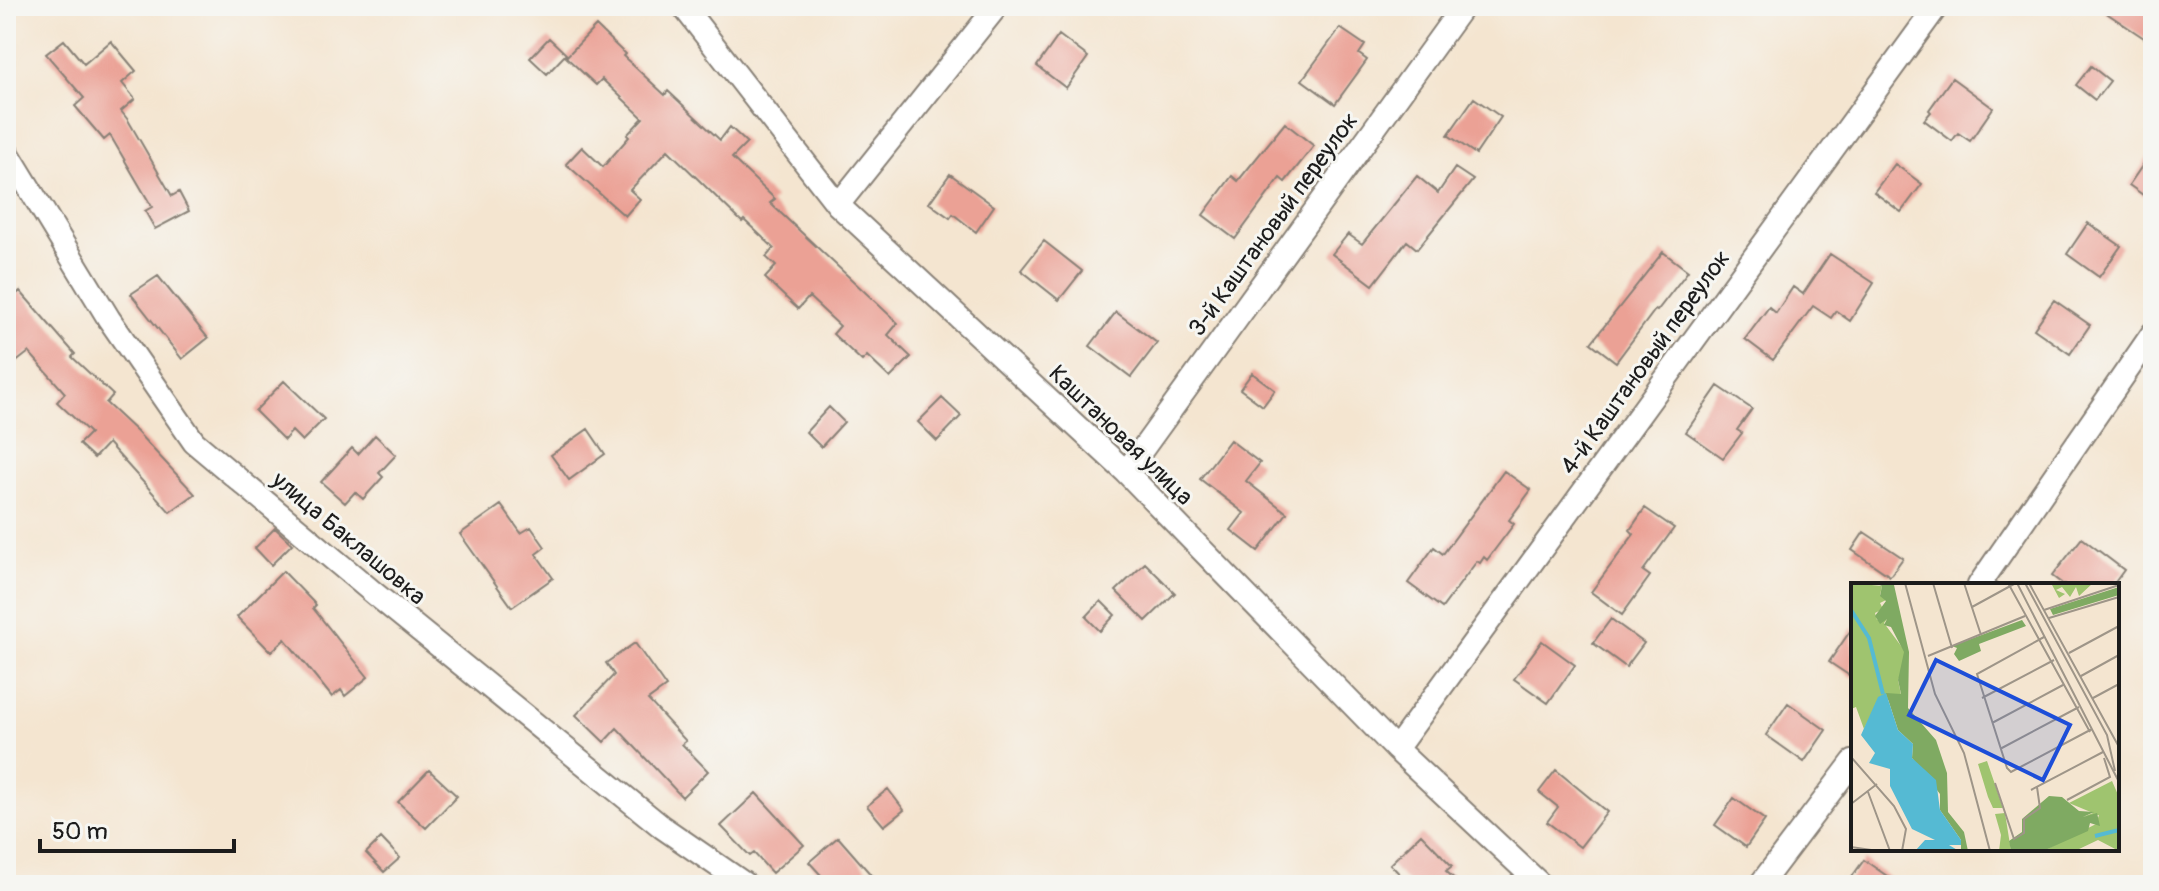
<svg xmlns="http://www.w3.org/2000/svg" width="2159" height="891" font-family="Pangolin,sans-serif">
  <rect width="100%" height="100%" fill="#f6f6f2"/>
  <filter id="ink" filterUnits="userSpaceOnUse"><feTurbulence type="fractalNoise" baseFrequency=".0125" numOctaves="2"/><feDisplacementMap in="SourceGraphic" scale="16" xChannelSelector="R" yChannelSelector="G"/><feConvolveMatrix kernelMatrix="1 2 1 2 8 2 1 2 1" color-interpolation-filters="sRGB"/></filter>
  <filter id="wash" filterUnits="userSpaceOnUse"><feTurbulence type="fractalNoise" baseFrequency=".006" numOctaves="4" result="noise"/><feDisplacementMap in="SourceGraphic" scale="32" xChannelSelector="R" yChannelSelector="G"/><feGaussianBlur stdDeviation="1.8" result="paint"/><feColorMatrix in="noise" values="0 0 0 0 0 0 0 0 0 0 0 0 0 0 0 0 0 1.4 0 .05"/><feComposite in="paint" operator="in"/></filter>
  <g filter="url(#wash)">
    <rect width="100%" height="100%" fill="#f4e5d0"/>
    <g id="blocks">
      <path fill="#eba195" d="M 2096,6 L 2153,6 L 2153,44 Z
        M 596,26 L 625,54 L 623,56 L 665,95 L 668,91 L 720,140 L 730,127 L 747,143 L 732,158 L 775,199 L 770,203 L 898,323 L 888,335 L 911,357 L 890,378 L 867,356 L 862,361 L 833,334 L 840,326 L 809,297 L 798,309 L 765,278 L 776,266 L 766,257 L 774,248 L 744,220 L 742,222 L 668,150 L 630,190 L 640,199 L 625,216 L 566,164 L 582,147 L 603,167 L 629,137 L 627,135 L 643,118 L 602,79 L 596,85 L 566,57 Z
        M 1340,28 L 1365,45 L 1359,54 L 1367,60 L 1335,104 L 1302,80 Z
        M 1059,35 L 1088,57 L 1066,88 L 1037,66 Z
        M 549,38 L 566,54 L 547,74 L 530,58 Z
        M 64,40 L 84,64 L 111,41 L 136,71 L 122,83 L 135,99 L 121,111 L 128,120 L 172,196 L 179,192 L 189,211 L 155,229 L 145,211 L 152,207 L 110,135 L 104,140 L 75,106 L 84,98 L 46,54 Z
        M 2091,66 L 2110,81 L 2095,100 L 2076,85 Z
        M 1952,78 L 1993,108 L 1970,141 L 1958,133 L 1952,141 L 1924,120 L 1931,112 L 1929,110 Z
        M 1474,98 L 1501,117 L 1476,154 L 1448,135 Z
        M 1285,123 L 1314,146 L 1285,182 L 1280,178 L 1235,239 L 1203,215 L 1232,176 L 1238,181 Z
        M 2153,150 L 2153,202 L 2129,185 Z
        M 1895,164 L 1922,184 L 1901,212 L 1874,192 Z
        M 1455,168 L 1473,180 L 1417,249 L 1407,241 L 1373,285 L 1332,254 L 1348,234 L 1362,244 L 1417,176 L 1438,193 Z
        M 950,174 L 994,206 L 976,232 L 953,214 L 950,218 L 929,203 Z
        M 2088,223 L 2121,246 L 2099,277 L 2067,254 Z
        M 1044,241 L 1082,271 L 1059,300 L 1021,270 Z
        M 1663,252 L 1688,271 L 1657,311 L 1655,310 L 1616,362 L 1591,343 Z
        M 1830,254 L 1874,283 L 1850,321 L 1836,311 L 1831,318 L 1813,306 L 1773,360 L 1745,339 L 1769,307 L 1776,313 L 1793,287 L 1803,294 Z
        M 158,276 L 208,338 L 182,359 L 131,294 Z
        M 20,291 L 75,354 L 72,357 L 113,395 L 106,403 L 137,432 L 195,494 L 170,512 L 108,443 L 94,458 L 79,444 L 90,433 L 57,402 L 65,393 L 29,352 L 6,370 L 6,304 Z
        M 2054,300 L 2090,325 L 2070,354 L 2034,329 Z
        M 1116,312 L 1157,343 L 1131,377 L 1090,346 Z
        M 1252,373 L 1275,390 L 1263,406 L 1240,389 Z
        M 284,381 L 324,419 L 302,441 L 292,431 L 284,440 L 255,411 Z
        M 1718,386 L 1752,409 L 1737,430 L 1742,433 L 1723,458 L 1686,432 Z
        M 942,398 L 961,416 L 937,441 L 918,422 Z
        M 829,407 L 844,422 L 821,447 L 806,432 Z
        M 588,429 L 605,454 L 569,480 L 551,455 Z
        M 375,435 L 396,455 L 379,473 L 383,477 L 363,499 L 355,492 L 345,503 L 321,482 L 352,448 L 358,454 Z
        M 1230,440 L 1260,463 L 1246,481 L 1287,513 L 1258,551 L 1231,530 L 1244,513 L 1200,479 Z
        M 1504,471 L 1531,490 L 1509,520 L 1514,524 L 1487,560 L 1484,557 L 1480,563 L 1477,561 L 1442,608 L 1408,583 L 1434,547 L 1443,554 Z
        M 501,505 L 521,533 L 531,527 L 545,547 L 536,554 L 553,578 L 512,607 L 460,534 Z
        M 1645,508 L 1674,528 L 1643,571 L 1650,576 L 1622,615 L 1591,592 L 1634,534 L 1630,530 Z
        M 275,528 L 292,544 L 271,565 L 255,548 Z
        M 1864,532 L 1903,558 L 1890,576 L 1852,550 Z
        M 2082,538 L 2124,570 L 2113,585 L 2064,585 L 2052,576 Z
        M 1145,563 L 1175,593 L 1146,621 L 1116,591 Z
        M 283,571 L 316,605 L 313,608 L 368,677 L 345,696 L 341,690 L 332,697 L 285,639 L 271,652 L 237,617 Z
        M 1101,601 L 1115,615 L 1100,631 L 1086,617 Z
        M 1611,619 L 1644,643 L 1626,667 L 1593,643 Z
        M 1853,627 L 1853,678 L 1829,662 Z
        M 1542,641 L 1575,665 L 1548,703 L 1514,679 Z
        M 635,643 L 666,687 L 648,700 L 686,741 L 682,744 L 708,771 L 682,797 L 617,728 L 604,742 L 576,715 L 614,675 L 606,663 Z
        M 1788,703 L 1826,730 L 1804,762 L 1766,735 Z
        M 429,770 L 457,796 L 426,828 L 398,802 Z
        M 1556,770 L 1607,812 L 1580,847 L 1547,822 L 1558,807 L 1539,792 Z
        M 888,789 L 904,810 L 884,826 L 867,806 Z
        M 756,793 L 804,845 L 772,873 L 754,853 L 750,856 L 721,826 Z
        M 1734,798 L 1765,820 L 1746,847 L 1715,825 Z
        M 1421,834 L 1452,866 L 1446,871 L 1461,885 L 1410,885 L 1390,864 Z
        M 838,837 L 880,885 L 830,885 L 809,862 Z
        M 381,838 L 400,858 L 384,872 L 366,853 Z
        M 1864,860 L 1900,885 L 1846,885 Z"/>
    </g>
  </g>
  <g filter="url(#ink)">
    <use href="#blocks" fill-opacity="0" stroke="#888076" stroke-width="2"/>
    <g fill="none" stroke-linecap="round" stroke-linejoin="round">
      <defs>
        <path id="street" d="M 683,6 L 838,205 L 1126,472 L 1396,749 L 1541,885
          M 6,150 L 109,319 L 194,442 L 375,594 L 662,827 L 746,885
          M 838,205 L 997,6
          M 1126,472 L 1463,6
          M 1979,585 L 2153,333
          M 1396,749 L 1937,6
          M 1760,885 L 1853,762"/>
      </defs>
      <use href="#street" stroke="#888076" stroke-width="26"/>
      <use href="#street" stroke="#fff" stroke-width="22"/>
    </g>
  </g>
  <g text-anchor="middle" stroke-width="6" stroke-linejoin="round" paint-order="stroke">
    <g font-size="24" fill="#1c1c1c" stroke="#f6f6f2">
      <text transform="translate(1273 224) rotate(-54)" y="8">3-й Каштановый переулок</text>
      <text transform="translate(1645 362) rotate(-54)" y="8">4-й Каштановый переулок</text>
      <text transform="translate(1121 435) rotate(44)" y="8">Каштановая улица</text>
      <text transform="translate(349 538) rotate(40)" y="8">улица Баклашовка</text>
    </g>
  </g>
  <g transform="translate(1851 583)">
    <rect width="268" height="268" fill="#f4e5d0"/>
    <path d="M 0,0 L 31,3 L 29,12 L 35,17 L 29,20 L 32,26 L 24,30 L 26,37 L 36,36 L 33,40 L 53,67 L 55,80 L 47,97 L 50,112 L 25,122 L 13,146 L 5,124 L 0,126 ZM 200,0 L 242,0 L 228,13 L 225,4 L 219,14 L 211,4 L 205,7 L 214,11 L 208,15 ZM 136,178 L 152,225 L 142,225 L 137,214 L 127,181 ZM 261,198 L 268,214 L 268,268 L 247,257 L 226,267 L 192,268 L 245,241 L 248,232 L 232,234 L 242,230 L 218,220 ZM 154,230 L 160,268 L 148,268 L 150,252 L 144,231 Z" fill="#9fc46f"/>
    <path d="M 23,0 L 43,2 L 58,69 L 57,125 L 85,157 L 96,190 L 97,229 L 113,249 L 117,268 L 110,268 L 110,257 L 89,227 L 89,211 L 61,175 L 62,161 L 47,147 L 35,110 L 50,111 L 47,97 L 53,69 L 40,44 L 33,42 L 36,36 L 29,41 L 24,33 L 35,18 L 29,13 L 31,3 ZM 268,4 L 268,12 L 202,32 L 199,26 ZM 171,37 L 175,43 L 128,61 L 130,68 L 108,78 L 103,71 L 106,65 L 101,63 ZM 198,213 L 211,214 L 228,228 L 243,229 L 232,234 L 246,230 L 249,243 L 239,240 L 237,248 L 192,268 L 160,268 L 158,258 L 171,249 L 171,236 Z" fill="#7faa62"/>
    <path d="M 35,110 L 47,147 L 62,161 L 61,175 L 85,197 L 89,227 L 110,257 L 110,262 L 98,262 L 108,268 L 64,268 L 74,257 L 84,257 L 61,246 L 39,203 L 39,186 L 18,180 L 24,170 L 10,152 L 27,114 Z" fill="#55bad3"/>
    <path fill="none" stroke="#55bad3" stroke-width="4" d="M 0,27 L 18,55 L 32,111M 244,253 L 268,247"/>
    <path fill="none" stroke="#9e9588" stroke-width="2" d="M 54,0 L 84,111 L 113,170 L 139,268M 82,0 L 101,65M 113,0 L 130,52M 157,0 L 239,149M 166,0 L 268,199M 174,0 L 256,152 L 264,188M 178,0 L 268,164M 121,24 L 163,1M 193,27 L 268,2M 198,35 L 268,14M 193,54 L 126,91 L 156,185 L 160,189 L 241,146M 218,70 L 268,43M 77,73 L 174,33M 230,93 L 268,72M 131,115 L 203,77M 242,115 L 268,101M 141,140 L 212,102M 149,166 L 228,124M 0,174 L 43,223 L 55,246 L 51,268M 144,200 L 163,256 L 173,250 L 173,236 L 189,225 L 186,204M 180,207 L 252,169M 17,209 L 39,268M 216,217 L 259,194 L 253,175M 0,221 L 26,201M 0,264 L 27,268"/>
    <path fill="#1d4ed8" fill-opacity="0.15" stroke="#1d4ed8" stroke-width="4" d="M 85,77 L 219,142 L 192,197 L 58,132 Z"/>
    <rect width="268" height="268" fill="none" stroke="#1c1c1c" stroke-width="4"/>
  </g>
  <rect width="2159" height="891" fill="none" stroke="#f6f6f2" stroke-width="32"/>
  <path d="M40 839v12h194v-12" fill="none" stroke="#1c1c1c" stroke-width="4"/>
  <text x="52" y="839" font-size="24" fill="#1c1c1c" stroke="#f6f6f2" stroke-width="6" paint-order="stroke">50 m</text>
</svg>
